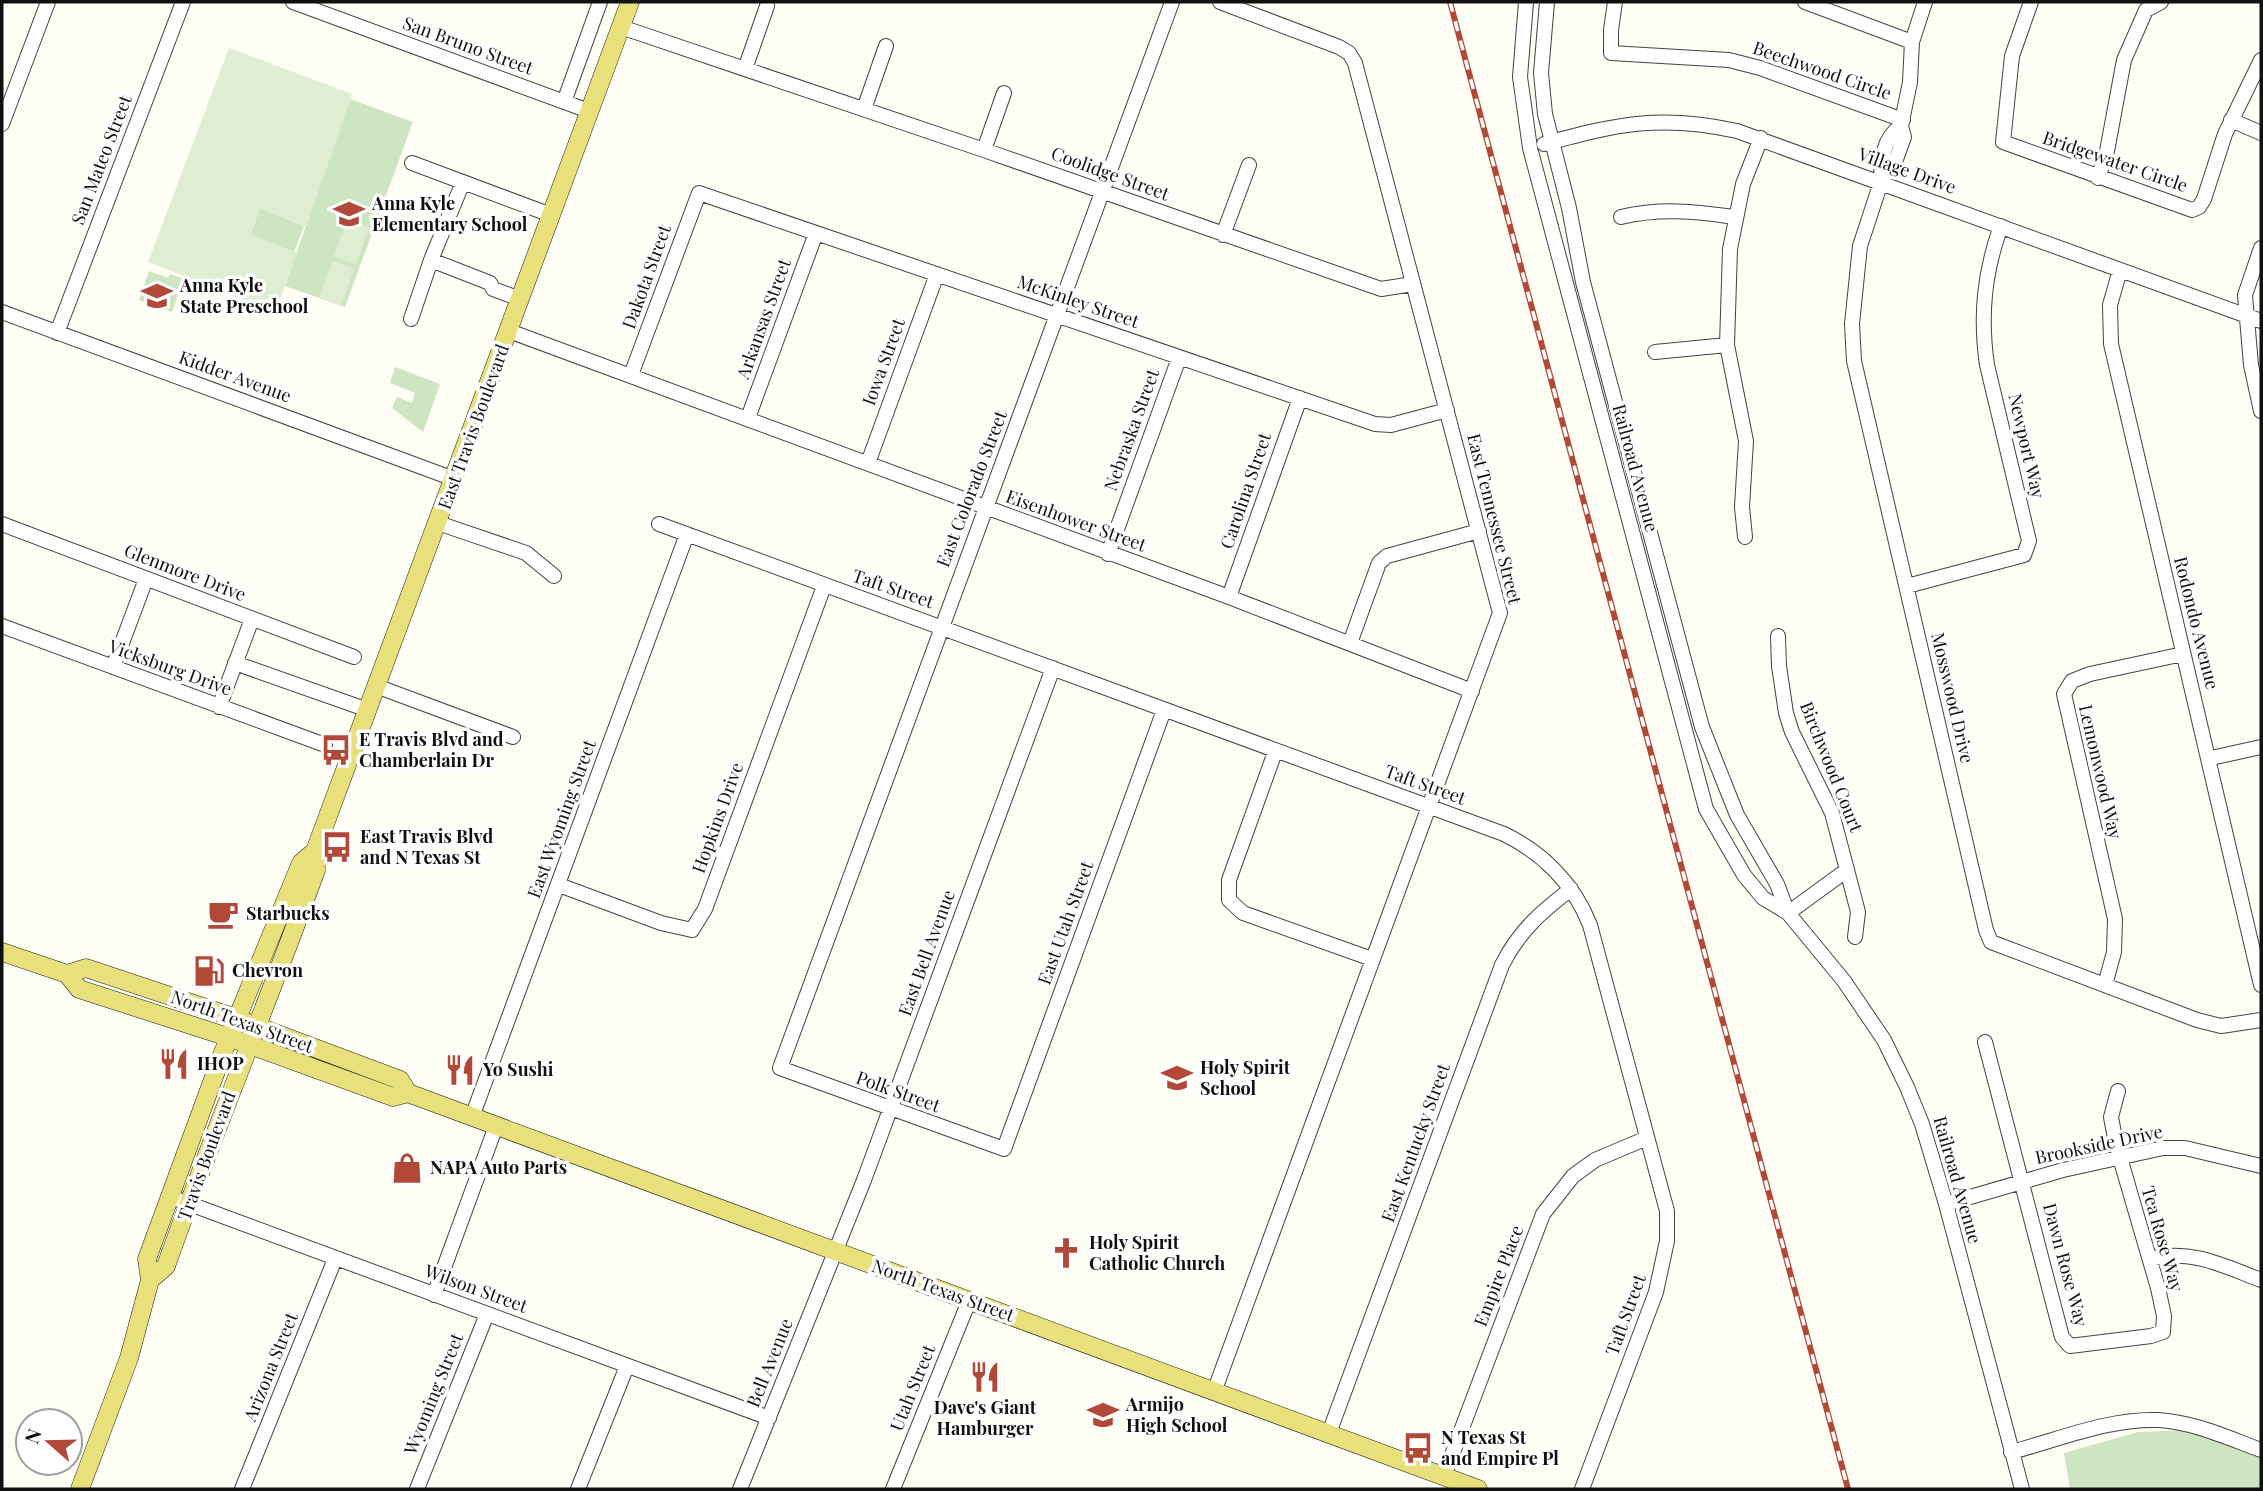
<svg xmlns="http://www.w3.org/2000/svg" width="2263" height="1491" font-family="'Playfair Display',serif">
  <rect width="100%" height="100%" fill="#fefef5"/>
  <path fill="#cee5c2" d="M 350,99 L 413,122 L 345,307 L 285,286 Z
    M 260,208 L 304,226 L 294,252 L 250,235 Z
    M 149,271 L 168,278 L 170,274 L 184,279 L 172,312 L 139,300 Z
    M 395,367 L 440,384 L 423,432 L 392,408 L 397,397 L 412,403 L 415,393 L 390,383 Z
    M 2192,1430 L 2261,1458 L 2261,1489 L 2070,1489 L 2064,1453 L 2138,1432 Z"/>
  <path fill="#dfeed2" d="M 229,48 L 352,94 L 306,227 L 260,208 L 250,234 L 297,253 L 275,312 L 148,262 Z
    M 348,219 L 369,227 L 356,264 L 334,256 Z
    M 333,261 L 354,269 L 341,306 L 319,298 Z"/>
  <g fill="none" stroke-linecap="round" stroke-linejoin="round">
    <defs>
      <path id="minor" d="M 293,2 L 589,111
        M 1526,2 L 1520,77 L 1530,148 L 1706,809 L 1744,875 L 1763,898 L 1788,913 L 1844,981 L 1884,1040 L 1907,1087 L 1922,1124 L 1946,1204 L 2022,1489
        M 1547,2 L 1541,73 L 1545,114 L 1569,208 L 1583,282 L 1702,727 L 1737,815 L 1777,884 L 1788,913
        M 1615,2 L 1611,30 L 1611,53 L 1729,60 L 1760,68 L 1903,120
        M 1805,2 L 1912,42
        M 1925,2 L 1912,42 L 1910,82 L 1901,126 L 1904,137 L 1895,162 L 1881,182 L 1860,246 L 1852,324 L 1854,361 L 1986,930 L 1991,942 L 2197,1020 L 2221,1026 L 2261,1020
        M 2031,2 L 2012,56 L 2003,142 L 2192,210 L 2199,207 L 2204,199 L 2225,134 L 2261,60
        M 621,27 L 984,150 L 1381,289 L 1413,284
        M 745,69 L 767,6
        M 564,102 L 600,2
        M 864,109 L 886,46
        M 2231,120 L 2261,133
        M 2,124 L 48,2
        M 1544,144 C 1617,124 1661,114 1737,131 L 2261,321
        M 984,150 L 1004,93
        M 412,163 L 551,215
        M 2098,178 L 2107,151 L 2124,60 L 2146,10 L 2161,2
        M 463,182 L 431,260 L 490,283 L 493,289 L 520,299
        M 1881,182 C 1881,161 1882,139 1901,126
        M 1621,217 C 1660,208 1694,211 1734,217
        M 1223,235 L 1249,165
        M 2261,248 L 2245,295 L 2251,365 L 2261,411
        M 2120,270 L 2110,305 L 2111,344 L 2261,985
        M 2,312 L 454,479
        M 411,319 L 431,260
        M 509,331 L 1229,597 L 1472,691
        M 57,333 L 183,2
        M 1655,352 L 1727,345
        M 631,375 L 699,193 L 1375,424 L 1391,425 L 1447,410
        M 748,418 L 816,233
        M 868,463 L 937,274
        M 438,523 L 526,553 L 554,576
        M 2,524 L 354,657
        M 659,524 L 1504,834 C 1543,853 1574,884 1590,925 L 1667,1211 L 1667,1241 L 1656,1292 L 1582,1489
        M 1745,537 L 1742,507 L 1746,441 L 1727,345 L 1730,249 L 1743,184 L 1761,138
        M 1108,554 L 1179,358
        M 1907,586 L 2024,555 L 2029,541 L 1987,365 C 1980,316 1984,273 2001,226
        M 1229,597 L 1300,398
        M 2,626 L 325,745
        M 1778,636 L 1779,666 L 1786,713 L 1792,732 L 1832,813 L 1847,870 L 1788,913
        M 1350,643 L 1379,563 L 1387,556 L 1479,531
        M 235,663 L 368,710
        M 113,667 L 146,579
        M 376,686 L 513,737
        M 219,707 L 252,619
        M 1164,710 L 1004,1149 L 780,1068 L 1172,2
        M 1275,752 L 1229,880 L 1229,900 L 1243,913 L 1372,959
        M 2211,758 L 2261,747
        M 1847,870 L 1858,912 L 1855,937
        M 559,885 L 661,923 L 692,930 L 705,909 L 824,586
        M 2105,985 L 2114,952 L 2115,919 L 2064,694 L 2072,681 L 2090,674 L 2183,654
        M 1985,1042 L 2062,1337 L 2070,1346 L 2151,1336 L 2163,1332 L 2164,1316 L 2158,1288 L 2116,1144 L 2111,1117 L 2118,1091
        M 472,1117 L 687,534
        M 179,1200 L 769,1418
        M 1946,1204 L 2063,1170 L 2163,1148 L 2185,1148 L 2261,1166
        M 2150,1259 C 2190,1248 2224,1266 2261,1280
        M 434,1295 L 496,1126
        M 1214,1392 L 1500,613 L 1355,63 L 1349,53 L 1339,47 L 1220,2
        M 1329,1433 L 1502,965 C 1519,931 1541,912 1571,889
        M 2011,1452 C 2058,1440 2109,1418 2158,1420 C 2194,1422 2228,1438 2261,1450
        M 1444,1476 L 1543,1214 L 1573,1176 L 1595,1160 L 1647,1138
        M 242,1489 L 335,1259
        M 417,1489 L 487,1314
        M 578,1489 L 627,1366
        M 740,1489 L 864,1180 L 1053,668
        M 893,1489 L 969,1301"/>
      <path id="major" d="M 2,952 L 67,974 L 79,989 L 231,1038 L 393,1097 L 408,1093 L 1478,1489
        M 67,974 L 86,968 L 224,1014 L 400,1080 L 408,1093
        M 150,1280 L 166,1266 C 213,1133 268,1003 316,870 L 315,851 L 630,2
        M 80,1489 L 129,1358 L 150,1280 L 147,1259 L 222,1055 L 301,863 L 315,851"/>
    </defs>
    <use href="#minor" stroke="#434343" stroke-width="16"/>
    <use href="#major" stroke="#212121" stroke-width="19"/>
    <use href="#minor" stroke="#fff" stroke-width="14"/>
    <use href="#major" stroke="#e8e17b" stroke-width="18"/>
    <defs>
      <path id="rail" d="M 1450,2 L 1848,1489"/>
    </defs>
    <use href="#rail" stroke="#b14838" stroke-width="6"/>
    <use href="#rail" stroke="#fff" stroke-width="3.5" stroke-dasharray="10" stroke-linecap="butt"/>
  </g>
  <defs>
    <symbol id="school-bare" viewBox="-9 -9 18 18"><path d="M0-5L7-2L0 1L-7-2ZM-4 1L0 2.5L4 1V4Q0 6-4 4Z" fill="#b14838" stroke="#fff" stroke-width="2.5" paint-order="stroke"/></symbol>
    <symbol id="bus-bare" viewBox="-9 -9 18 18"><path d="M-5-6H5V4H4V6H2V4H-2V6H-4V4H-5ZM-3.5-4V0h7V-4ZM-3.5 1.2v1.5H-2V1.2ZM2 1.2v1.5H3.5V1.2Z" fill="#b14838" stroke="#fff" stroke-width="2.5" paint-order="stroke"/></symbol>
    <symbol id="cafe-bare" viewBox="-9 -9 18 18"><path d="M-5.5-4.5H6V0H3Q3 3.5 0 3.5H-2.5Q-5.5 3.5-5.5 0ZM3-3.2v2h1.7v-2ZM-6 4.5H4V6H-6Z" fill="#b14838" stroke="#fff" stroke-width="2.5" paint-order="stroke"/></symbol>
    <symbol id="fuel-bare" viewBox="-9 -9 18 18"><path d="M-5.5-6h7V0h2V4h1.3V-2.5L3-4.5l.8-.8L6-3V5H2.5V1h-1V6h-7ZM-4.2-4.7v3.2H.2V-4.7Z" fill="#b14838" stroke="#fff" stroke-width="2.5" paint-order="stroke"/></symbol>
    <symbol id="restaurant-bare" viewBox="-9 -9 18 18"><path d="M-5-6h1v4h1v-4h1v4h1v-4h1v5L-1.5 .5V6h-2V.5L-5-1ZM5-6V6H3V1.5H1.5Q1.5-4 5-6Z" fill="#b14838" stroke="#fff" stroke-width="2.5" paint-order="stroke"/></symbol>
    <symbol id="shop-bare" viewBox="-9 -9 18 18"><path d="M-5-2.5h2.3a2.7 3.5 0 0 1 5.4 0H5L5.5 6h-11ZM-1.5-2.5h3a1.5 2.3 0 0 0-3 0Z" fill="#b14838" stroke="#fff" stroke-width="2.5" paint-order="stroke"/></symbol>
    <symbol id="church-bare" viewBox="-9 -9 18 18"><path d="M-1.2-6h2.4v3.5h3.3v2.4h-3.3V6h-2.4V-.1h-3.3v-2.4h3.3Z" fill="#b14838" stroke="#fff" stroke-width="2.5" paint-order="stroke"/></symbol>
  </defs>
  <g fill-rule="evenodd">
    <use href="#school-bare" x="327" y="192" width="44" height="44"/>
    <use href="#school-bare" x="135" y="274" width="44" height="44"/>
    <use href="#bus-bare" x="314" y="728" width="44" height="44"/>
    <use href="#bus-bare" x="315" y="825" width="44" height="44"/>
    <use href="#cafe-bare" x="201" y="892" width="44" height="44"/>
    <use href="#fuel-bare" x="187" y="949" width="44" height="44"/>
    <use href="#restaurant-bare" x="152" y="1042" width="44" height="44"/>
    <use href="#restaurant-bare" x="438" y="1048" width="44" height="44"/>
    <use href="#school-bare" x="1155" y="1056" width="44" height="44"/>
    <use href="#shop-bare" x="385" y="1146" width="44" height="44"/>
    <use href="#church-bare" x="1044" y="1231" width="44" height="44"/>
    <use href="#restaurant-bare" x="963" y="1355" width="44" height="44"/>
    <use href="#school-bare" x="1081" y="1393" width="44" height="44"/>
    <use href="#bus-bare" x="1396" y="1426" width="44" height="44"/>
  </g>
  <g text-anchor="middle" stroke-width="7" stroke-linejoin="round" paint-order="stroke">
    <g font-size="18" fill="#101010" stroke="#fff">
      <text transform="translate(468 46) rotate(20)" y="6">San Bruno Street</text>
      <text transform="translate(1822 71) rotate(19)" y="6">Beechwood Circle</text>
      <text transform="translate(102 160) rotate(-69)" y="6">San Mateo Street</text>
      <text transform="translate(2115 162) rotate(19)" y="6">Bridgewater Circle</text>
      <text transform="translate(1907 171) rotate(20)" y="6">Village Drive</text>
      <text transform="translate(1110 174) rotate(20)" y="6">Coolidge Street</text>
      <text transform="translate(647 277) rotate(-70)" y="6">Dakota Street</text>
      <text transform="translate(1078 302) rotate(19)" y="6">McKinley Street</text>
      <text transform="translate(764 319) rotate(-70)" y="6">Arkansas Street</text>
      <text transform="translate(884 362) rotate(-70)" y="6">Iowa Street</text>
      <text transform="translate(235 377) rotate(20)" y="6">Kidder Avenue</text>
      <text transform="translate(474 427) rotate(-70)" y="6">East Travis Boulevard</text>
      <text transform="translate(1132 430) rotate(-70)" y="6">Nebraska Street</text>
      <text transform="translate(2026 446) rotate(77)" y="6">Newport Way</text>
      <text transform="translate(1635 468) rotate(75)" y="6">Railroad Avenue</text>
      <text transform="translate(972 489) rotate(-69)" y="6">East Colorado Street</text>
      <text transform="translate(1246 491) rotate(-71)" y="6">Carolina Street</text>
      <text transform="translate(1494 519) rotate(76)" y="6">East Tennessee Street</text>
      <text transform="translate(1076 521) rotate(20)" y="6">Eisenhower Street</text>
      <text transform="translate(185 573) rotate(21)" y="6">Glenmore Drive</text>
      <text transform="translate(893 589) rotate(19)" y="6">Taft Street</text>
      <text transform="translate(2196 623) rotate(76)" y="6">Rodondo Avenue</text>
      <text transform="translate(170 668) rotate(20)" y="6">Vicksburg Drive</text>
      <text transform="translate(1952 698) rotate(77)" y="6">Mosswood Drive</text>
      <text transform="translate(1831 767) rotate(68)" y="6">Birchwood Court</text>
      <text transform="translate(2100 772) rotate(77)" y="6">Lemonwood Way</text>
      <text transform="translate(1425 785) rotate(20)" y="6">Taft Street</text>
      <text transform="translate(718 818) rotate(-70)" y="6">Hopkins Drive</text>
      <text transform="translate(562 819) rotate(-70)" y="6">East Wyoming Street</text>
      <text transform="translate(1066 923) rotate(-70)" y="6">East Utah Street</text>
      <text transform="translate(927 953) rotate(-70)" y="6">East Bell Avenue</text>
      <text transform="translate(242 1022) rotate(20)" y="6">North Texas Street</text>
      <text transform="translate(898 1092) rotate(20)" y="6">Polk Street</text>
      <text transform="translate(1416 1143) rotate(-70)" y="6">East Kentucky Street</text>
      <text transform="translate(2099 1145) rotate(-12)" y="6">Brookside Drive</text>
      <text transform="translate(207 1156) rotate(-70)" y="6">Travis Boulevard</text>
      <text transform="translate(1957 1180) rotate(74)" y="6">Railroad Avenue</text>
      <text transform="translate(2162 1239) rotate(74)" y="6">Tea Rose Way</text>
      <text transform="translate(2065 1265) rotate(75)" y="6">Dawn Rose Way</text>
      <text transform="translate(1499 1276) rotate(-69)" y="6">Empire Place</text>
      <text transform="translate(476 1289) rotate(20)" y="6">Wilson Street</text>
      <text transform="translate(943 1291) rotate(20)" y="6">North Texas Street</text>
      <text transform="translate(1626 1315) rotate(-70)" y="6">Taft Street</text>
      <text transform="translate(770 1363) rotate(-68)" y="6">Bell Avenue</text>
      <text transform="translate(271 1367) rotate(-68)" y="6">Arizona Street</text>
      <text transform="translate(913 1388) rotate(-68)" y="6">Utah Street</text>
      <text transform="translate(434 1394) rotate(-68)" y="6">Wyoming Street</text>
    </g>
    <g font-size="18" font-weight="bold" fill="#101010" stroke="#fff" text-anchor="start">
      <text x="372" y="210">Anna Kyle<tspan x="372" dy="21">Elementary School</tspan></text>
      <text x="180" y="292">Anna Kyle<tspan x="180" dy="21">State Preschool</tspan></text>
      <text x="359" y="746">E Travis Blvd and<tspan x="359" dy="21">Chamberlain Dr</tspan></text>
      <text x="360" y="843">East Travis Blvd<tspan x="360" dy="21">and N Texas St</tspan></text>
      <text x="246" y="920">Starbucks</text>
      <text x="232" y="977">Chevron</text>
      <text x="197" y="1070">IHOP</text>
      <text x="1200" y="1074">Holy Spirit<tspan x="1200" dy="21">School</tspan></text>
      <text x="483" y="1076">Yo Sushi</text>
      <text x="430" y="1174">NAPA Auto Parts</text>
      <text x="1089" y="1249">Holy Spirit<tspan x="1089" dy="21">Catholic Church</tspan></text>
      <text x="1126" y="1411">Armijo<tspan x="1126" dy="21">High School</tspan></text>
      <text x="985" y="1414" text-anchor="middle">Dave's Giant<tspan x="985" dy="21">Hamburger</tspan></text>
      <text x="1441" y="1444">N Texas St<tspan x="1441" dy="21">and Empire Pl</tspan></text>
    </g>
  </g>
  <rect width="2263" height="1491" fill="none" stroke="#101010" stroke-width="7"/>
  <g transform="translate(49 1442) rotate(290)"><circle r="33" fill="#ffffff" stroke="#9f9f9f" stroke-width="2"/>
  <path d="M0-5L12 26L0 18L-12 26Z" fill="#b14838"/>
  <text y="-10" font-size="19" font-weight="bold" text-anchor="middle" fill="#101010">N</text>
  </g>
</svg>
